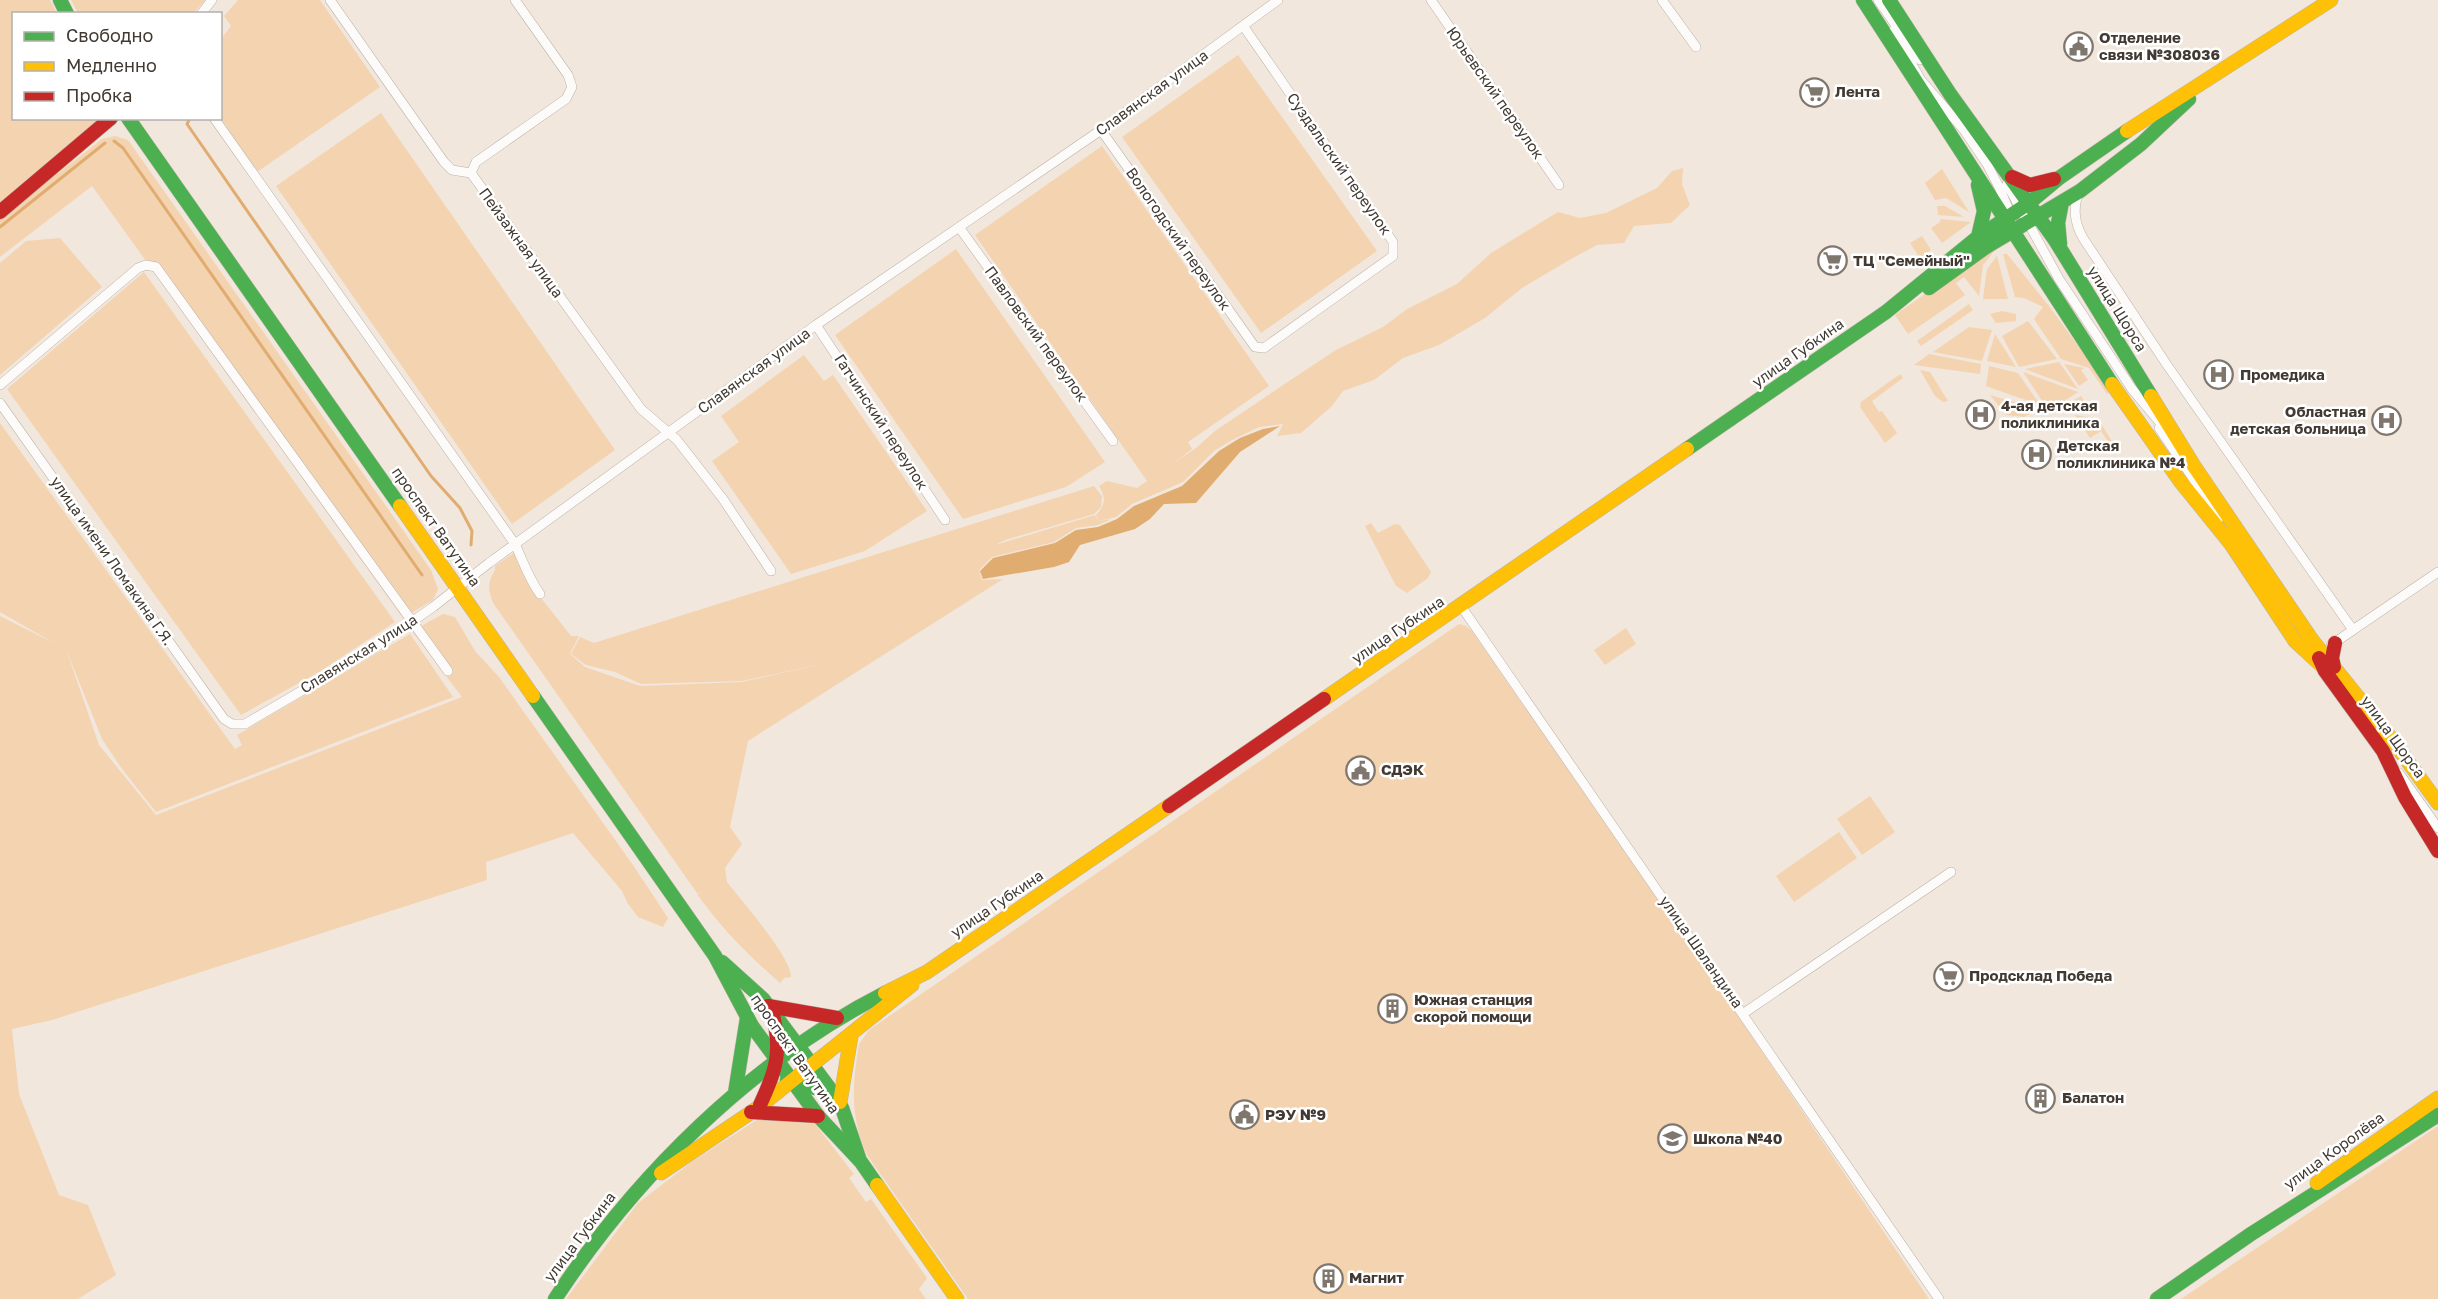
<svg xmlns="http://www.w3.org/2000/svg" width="2438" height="1299" font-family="'Golos Text',sans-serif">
  <rect width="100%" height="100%" fill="#f1e7dc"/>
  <path fill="#f4d3b1" d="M 0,0 L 50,0 L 57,13 L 14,14 L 14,118 L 100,119 L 0,204 Z
    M 71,0 L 205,0 L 193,14 L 78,13 Z
    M 238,0 L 320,0 L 380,87 L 257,172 L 221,118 L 220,40 L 231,26 L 224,16 Z
    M 1238,55 L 1377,251 L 1261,333 L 1122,137 Z
    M 381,113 L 615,450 L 512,524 L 276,186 Z
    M 115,136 L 128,140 L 431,570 L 438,589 L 433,600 L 403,618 L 92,186 L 0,257 L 0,218 L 102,139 Z
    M 1102,146 L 1269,386 L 1188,442 L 1192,449 L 1172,464 L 1196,448 L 1215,431 L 1292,379 L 1336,350 L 1383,327 L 1407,309 L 1457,284 L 1491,253 L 1558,212 L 1580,218 L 1606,213 L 1657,188 L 1672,171 L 1683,168 L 1682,184 L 1690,205 L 1671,223 L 1634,226 L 1624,243 L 1597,245 L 1571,259 L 1522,288 L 1485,318 L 1439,345 L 1403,358 L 1374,380 L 1343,391 L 1332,406 L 1301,433 L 1277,436 L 1283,424 L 1259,427 L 1232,440 L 1214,451 L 1183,482 L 1132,504 L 1116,517 L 1099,521 L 1112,519 L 1098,525 L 1076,528 L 1054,542 L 992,557 L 979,570 L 982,580 L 1003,579 L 748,741 L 730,827 L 742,844 L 725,868 L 727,882 C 741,900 792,958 791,977 L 784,978 L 780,983 C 748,955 721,928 697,894 L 701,893 L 697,893 L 493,603 C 488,590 487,583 495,570 L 495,566 L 515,552 L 530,584 L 571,636 L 579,636 L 570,654 L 585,667 L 640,686 L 742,682 L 831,662 L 742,681 L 641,684 L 615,672 L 586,665 L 571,654 L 580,637 L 594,643 L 1094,486 L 1102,496 L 1101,507 L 1094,514 L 1005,540 L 995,545 L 1095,515 L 1098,521 L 1096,515 C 1106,504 1106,498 1099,486 L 1107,481 L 1137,488 L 1147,481 L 975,235 Z
    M 1942,169 L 1969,212 L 1946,198 L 1935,200 L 1925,183 Z
    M 1937,206 L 1945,206 L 1964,217 L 1938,215 Z
    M 1941,219 L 1971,222 L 1942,243 L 1931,228 L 1939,223 Z
    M 1922,236 L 1931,250 L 1920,258 L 1910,243 Z
    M 60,238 L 102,287 L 0,375 L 0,263 L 26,241 Z
    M 1992,247 L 1995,250 L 1983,265 L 1979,296 L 1964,277 L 1956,283 L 1965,295 L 1908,334 L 1895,315 Z
    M 956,249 L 1105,462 L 1066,487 L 963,519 L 835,335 Z
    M 2003,254 L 2007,254 L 2049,306 L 2111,391 L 2107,394 L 2089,368 L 2061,359 L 2034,319 L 2043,307 L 2024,298 L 2015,297 Z
    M 1997,256 L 2008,299 L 1983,299 L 1987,269 Z
    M 144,272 L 395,622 L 319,672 L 241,715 L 7,389 Z
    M 1969,304 L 1973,310 L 1921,346 L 1917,341 Z
    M 2002,311 L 2016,314 L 2016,321 L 1996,323 L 1990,314 Z
    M 2028,321 L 2057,359 L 2019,367 L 2002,336 Z
    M 1969,327 L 1992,330 L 1982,361 L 1933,352 Z
    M 1995,334 L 2016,367 L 1987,361 Z
    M 1929,354 L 1981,364 L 1980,374 L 1914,365 Z
    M 804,355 L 824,381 L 833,375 L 927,511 L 865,551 L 791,574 L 712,461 L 739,442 L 721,416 Z
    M 2059,362 L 2078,389 L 2025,369 Z
    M 2064,364 L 2084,368 L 2081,370 L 2088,380 L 2079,386 Z
    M 1989,366 L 2018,373 L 2040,405 L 1986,386 Z
    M 1920,370 L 1930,372 L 1948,401 L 1943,402 L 1935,396 Z
    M 2023,372 L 2078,392 L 2049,411 Z
    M 1900,374 L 1903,378 L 1872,401 L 1879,412 L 1882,411 L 1897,433 L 1885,443 L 1860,407 L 1861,402 Z
    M 1990,395 L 2038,409 L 2024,417 L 2006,415 Z
    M 2081,396 L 2091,411 L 2064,406 Z
    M 2075,415 L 2098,419 L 2115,446 L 2114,451 L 2101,431 L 2090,438 Z
    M 0,423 L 235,749 L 242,745 L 237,735 L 410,634 L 453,697 L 156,812 L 122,769 L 102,739 L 66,649 L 99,745 L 156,815 L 462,697 L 412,631 L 443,614 L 455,617 L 475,651 L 499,677 L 633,865 L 668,918 L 663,927 L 638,917 L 628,904 L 622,891 L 573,833 L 486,862 L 487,880 L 52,1020 L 12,1029 L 19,1094 L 59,1195 L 88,1205 L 116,1275 L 78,1299 L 0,1299 L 0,616 L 54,643 L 0,612 Z
    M 1371,523 L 1378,533 L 1395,524 L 1400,525 L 1431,572 L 1428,578 L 1407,593 L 1396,586 L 1365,526 Z
    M 1459,624 L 1466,626 L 1472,631 L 1742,1022 L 1929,1299 L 968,1299 L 867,1155 C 850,1117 852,1085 859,1044 L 869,1030 Z
    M 1626,628 L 1636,644 L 1605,665 L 1594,650 Z
    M 1870,796 L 1895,832 L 1862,855 L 1837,819 Z
    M 1839,832 L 1857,858 L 1794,902 L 1776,876 Z
    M 762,1119 L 815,1124 L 854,1174 L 849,1178 L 866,1202 L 871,1199 L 927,1278 L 919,1289 L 926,1299 L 566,1299 L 638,1203 L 693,1161 L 755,1121 Z
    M 2438,1126 L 2438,1299 L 2181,1299 Z"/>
  <path fill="#e1ac6f" d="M 1280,426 L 1240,452 L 1196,503 L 1164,504 L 1150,519 L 1135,529 L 1080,545 L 1069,562 L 1054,567 L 983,579 L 980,571 L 993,558 L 1055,543 L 1076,530 L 1098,527 L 1117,519 L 1134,506 L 1182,486 L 1219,451 L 1240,438 L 1263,429 Z"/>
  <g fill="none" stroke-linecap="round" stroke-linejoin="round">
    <path stroke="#e1ac6f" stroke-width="3" d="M 190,118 L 187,124 L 431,476 L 460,508 L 472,531 L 471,545
      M 114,141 L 123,148 L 422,575
      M 0,227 L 105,143"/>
    <defs>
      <path id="street" d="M 330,0 L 444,162 L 452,170 L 471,173 L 641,409 L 677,440 L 723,499 L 771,571
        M 1431,0 L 1559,185
        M 1662,0 L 1696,47
        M 1878,0 L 1920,60
        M 201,14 L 212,0
        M 1893,31 L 1921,80 L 1964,130 L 1987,164 L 2000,189 L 2012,218
        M 214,118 L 515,544 C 523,561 529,579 540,594
        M 1101,130 L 1255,347 L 1264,348 L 1393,256 L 1393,242 L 1244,27
        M 471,173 L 476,162 L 566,99 L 572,87 L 568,75 L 515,0
        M 2007,184 L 2059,279 L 2132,389 L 2167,431
        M 2079,191 C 2073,208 2074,222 2083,238 L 2167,365 L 2353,630
        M 959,227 L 1113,441
        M 816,325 L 945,520
        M 0,385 L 138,268 L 146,265 L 156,267 L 448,671
        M 0,403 L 224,719 L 232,724 L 245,724 L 373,649 L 433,607 L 489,563 L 816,325 L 1101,130 L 1278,0
        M 2159,428 L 2198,486 L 2218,520
        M 1461,606 L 1939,1299
        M 2331,645 L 2438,572
        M 2399,773 L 2438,828
        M 1744,1013 L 1951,872"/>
      <path id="fast" d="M 60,0 L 67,14
        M 1863,0 L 2112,384
        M 1889,0 L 1950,94 L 2055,240 L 2151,396
        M 128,118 L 400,506
        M 1978,185 L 1984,211 L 1978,237
        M 2060,244 L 2058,223 L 2062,202
        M 1929,288 L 1986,247 L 2080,191 L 2141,144 L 2189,99
        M 1687,449 L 1886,312 L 1978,237 L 2029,203 L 2059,178 L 2127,131
        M 533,696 L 715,956 L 752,1026 L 818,1116 L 861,1162 L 877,1185
        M 722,962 L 763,999 L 833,1093 L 842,1108 L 859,1158
        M 787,1080 L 833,1093
        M 735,1093 L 747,1018
        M 555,1299 C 636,1175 753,1060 885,993
        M 2157,1299 L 2251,1234 L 2438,1115"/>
      <path id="slow" d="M 2127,131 L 2331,0
        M 2112,384 L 2180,481 L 2231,544 L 2295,641 L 2321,665
        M 2151,396 L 2194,466 L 2312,640 L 2390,737 L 2438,803
        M 400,506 L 533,696
        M 1324,699 L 1687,449
        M 885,993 L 927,972 L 1169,806
        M 840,1102 L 851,1036
        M 661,1173 L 759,1107 L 912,985
        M 2317,1183 L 2438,1098
        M 877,1185 L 957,1299"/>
      <path id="jam" d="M 2012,177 L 2030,185 L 2054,179
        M 0,212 L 111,118
        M 2319,658 L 2325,671 L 2383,751 L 2405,797 L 2438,851
        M 2334,667 L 2332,658 L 2335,643
        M 1169,806 L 1324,699
        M 768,1006 L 837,1018
        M 760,1105 C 776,1071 782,1052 773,1015
        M 751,1112 L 818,1116"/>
    </defs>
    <use href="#street" stroke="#b9b2a9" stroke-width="10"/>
    <use href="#fast" stroke="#b9b2a9" stroke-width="15"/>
    <use href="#slow" stroke="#b9b2a9" stroke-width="15"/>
    <use href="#jam" stroke="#b9b2a9" stroke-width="15"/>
    <use href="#street" stroke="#fdfbfa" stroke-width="9"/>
    <use href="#fast" stroke="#4caf50" stroke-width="14"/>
    <use href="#slow" stroke="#ffc107" stroke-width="14"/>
    <use href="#jam" stroke="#c62828" stroke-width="14"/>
  </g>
  <defs>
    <symbol id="civic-ring" viewBox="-11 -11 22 22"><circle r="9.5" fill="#fff" stroke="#7f776e" stroke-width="1.5"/><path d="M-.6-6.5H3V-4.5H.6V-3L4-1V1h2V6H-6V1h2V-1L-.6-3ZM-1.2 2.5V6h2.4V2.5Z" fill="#7f776e"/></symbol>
    <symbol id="supermarket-ring" viewBox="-11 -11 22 22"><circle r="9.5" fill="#fff" stroke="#7f776e" stroke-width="1.5"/><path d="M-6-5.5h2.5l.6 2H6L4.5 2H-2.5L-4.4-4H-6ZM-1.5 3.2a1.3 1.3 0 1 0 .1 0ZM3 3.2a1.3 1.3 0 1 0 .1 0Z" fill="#7f776e"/></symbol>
    <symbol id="hospital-ring" viewBox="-11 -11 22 22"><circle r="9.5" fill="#fff" stroke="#7f776e" stroke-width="1.5"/><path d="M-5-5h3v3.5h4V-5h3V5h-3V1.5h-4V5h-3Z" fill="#7f776e"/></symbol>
    <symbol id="building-ring" viewBox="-11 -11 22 22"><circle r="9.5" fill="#fff" stroke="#7f776e" stroke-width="1.5"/><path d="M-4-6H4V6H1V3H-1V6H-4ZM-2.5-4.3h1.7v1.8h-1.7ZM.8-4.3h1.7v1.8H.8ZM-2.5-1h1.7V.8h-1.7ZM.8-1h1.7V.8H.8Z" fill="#7f776e"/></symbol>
    <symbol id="school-ring" viewBox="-11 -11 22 22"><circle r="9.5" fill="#fff" stroke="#7f776e" stroke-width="1.5"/><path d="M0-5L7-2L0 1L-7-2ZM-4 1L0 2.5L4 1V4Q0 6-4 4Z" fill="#7f776e"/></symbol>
  </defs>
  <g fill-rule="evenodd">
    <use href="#civic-ring" x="2062" y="30" width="33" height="33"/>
    <use href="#supermarket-ring" x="1798" y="76" width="33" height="33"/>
    <use href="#supermarket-ring" x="1816" y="244" width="33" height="33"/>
    <use href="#hospital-ring" x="2202" y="358" width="33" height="33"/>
    <use href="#hospital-ring" x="1964" y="398" width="33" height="33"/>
    <use href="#hospital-ring" x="2370" y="404" width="33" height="33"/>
    <use href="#hospital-ring" x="2020" y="438" width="33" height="33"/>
    <use href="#civic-ring" x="1344" y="754" width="33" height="33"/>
    <use href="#supermarket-ring" x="1932" y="960" width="33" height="33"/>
    <use href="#building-ring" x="1376" y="992" width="33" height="33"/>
    <use href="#building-ring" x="2024" y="1082" width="33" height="33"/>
    <use href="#civic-ring" x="1228" y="1098" width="33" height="33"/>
    <use href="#school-ring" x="1656" y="1122" width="33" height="33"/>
    <use href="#building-ring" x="1312" y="1262" width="33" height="33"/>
  </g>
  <g text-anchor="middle" stroke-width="5" stroke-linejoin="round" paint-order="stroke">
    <g font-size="15" font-weight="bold" fill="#423a32" stroke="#fff" text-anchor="start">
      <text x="2099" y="43">Отделение<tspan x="2099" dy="17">связи №308036</tspan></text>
      <text x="1835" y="97">Лента</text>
      <text x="1853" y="266">ТЦ "Семейный"</text>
      <text x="2240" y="380">Промедика</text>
      <text x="2001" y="411">4-ая детская<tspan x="2001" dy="17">поликлиника</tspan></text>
      <text x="2366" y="417" text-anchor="end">Областная<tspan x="2366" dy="17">детская больница</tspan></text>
      <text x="2057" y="451">Детская<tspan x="2057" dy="17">поликлиника №4</tspan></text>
      <text x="1381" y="775">СДЭК</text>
      <text x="1969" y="981">Продсклад Победа</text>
      <text x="1414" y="1005">Южная станция<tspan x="1414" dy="17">скорой помощи</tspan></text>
      <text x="2062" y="1103">Балатон</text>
      <text x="1265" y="1120">РЭУ №9</text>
      <text x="1693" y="1144">Школа №40</text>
      <text x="1349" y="1283">Магнит</text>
    </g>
    <g font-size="15" fill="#423a32" stroke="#fff">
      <text transform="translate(1152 93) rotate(-36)" y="5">Славянская улица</text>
      <text transform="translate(1495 93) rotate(55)" y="5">Юрьевский переулок</text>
      <text transform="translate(1339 164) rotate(55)" y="5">Суздальский переулок</text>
      <text transform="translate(1178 239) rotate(55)" y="5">Вологодский переулок</text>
      <text transform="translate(521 243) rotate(54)" y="5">Пейзажная улица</text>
      <text transform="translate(2117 309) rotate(58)" y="5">улица Щорса</text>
      <text transform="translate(1036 334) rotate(54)" y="5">Павловский переулок</text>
      <text transform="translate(1798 353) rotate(-35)" y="5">улица Губкина</text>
      <text transform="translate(754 371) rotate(-36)" y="5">Славянская улица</text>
      <text transform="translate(881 422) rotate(57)" y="5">Гатчинский переулок</text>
      <text transform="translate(436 527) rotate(55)" y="5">проспект Ватутина</text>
      <text transform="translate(112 561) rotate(55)" y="5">улица имени Ломакина Г.Я.</text>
      <text transform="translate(1398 630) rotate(-34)" y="5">улица Губкина</text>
      <text transform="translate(359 654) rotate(-32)" y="5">Славянская улица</text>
      <text transform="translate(2393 737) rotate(54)" y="5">улица Щорса</text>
      <text transform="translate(997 904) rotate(-34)" y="5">улица Губкина</text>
      <text transform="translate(1701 952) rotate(55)" y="5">улица Шаландина</text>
      <text transform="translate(795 1054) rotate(55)" y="5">проспект Ватутина</text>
      <text transform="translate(2334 1151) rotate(-36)" y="5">улица Королёва</text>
      <text transform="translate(580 1237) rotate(-53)" y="5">улица Губкина</text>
    </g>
  </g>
  <rect x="12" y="12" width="210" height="108" fill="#ffffff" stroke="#b3b0ad" stroke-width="1.5"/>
  <rect x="24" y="32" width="30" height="9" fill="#4caf50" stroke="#b3b0ad" stroke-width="1.5"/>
  <text x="66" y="42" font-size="18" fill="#423a32">Свободно</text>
  <rect x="24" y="62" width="30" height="9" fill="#ffc107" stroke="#b3b0ad" stroke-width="1.5"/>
  <text x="66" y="72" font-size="18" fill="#423a32">Медленно</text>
  <rect x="24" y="92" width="30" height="9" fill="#c62828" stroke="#b3b0ad" stroke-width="1.5"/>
  <text x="66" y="102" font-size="18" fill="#423a32">Пробка</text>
</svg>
